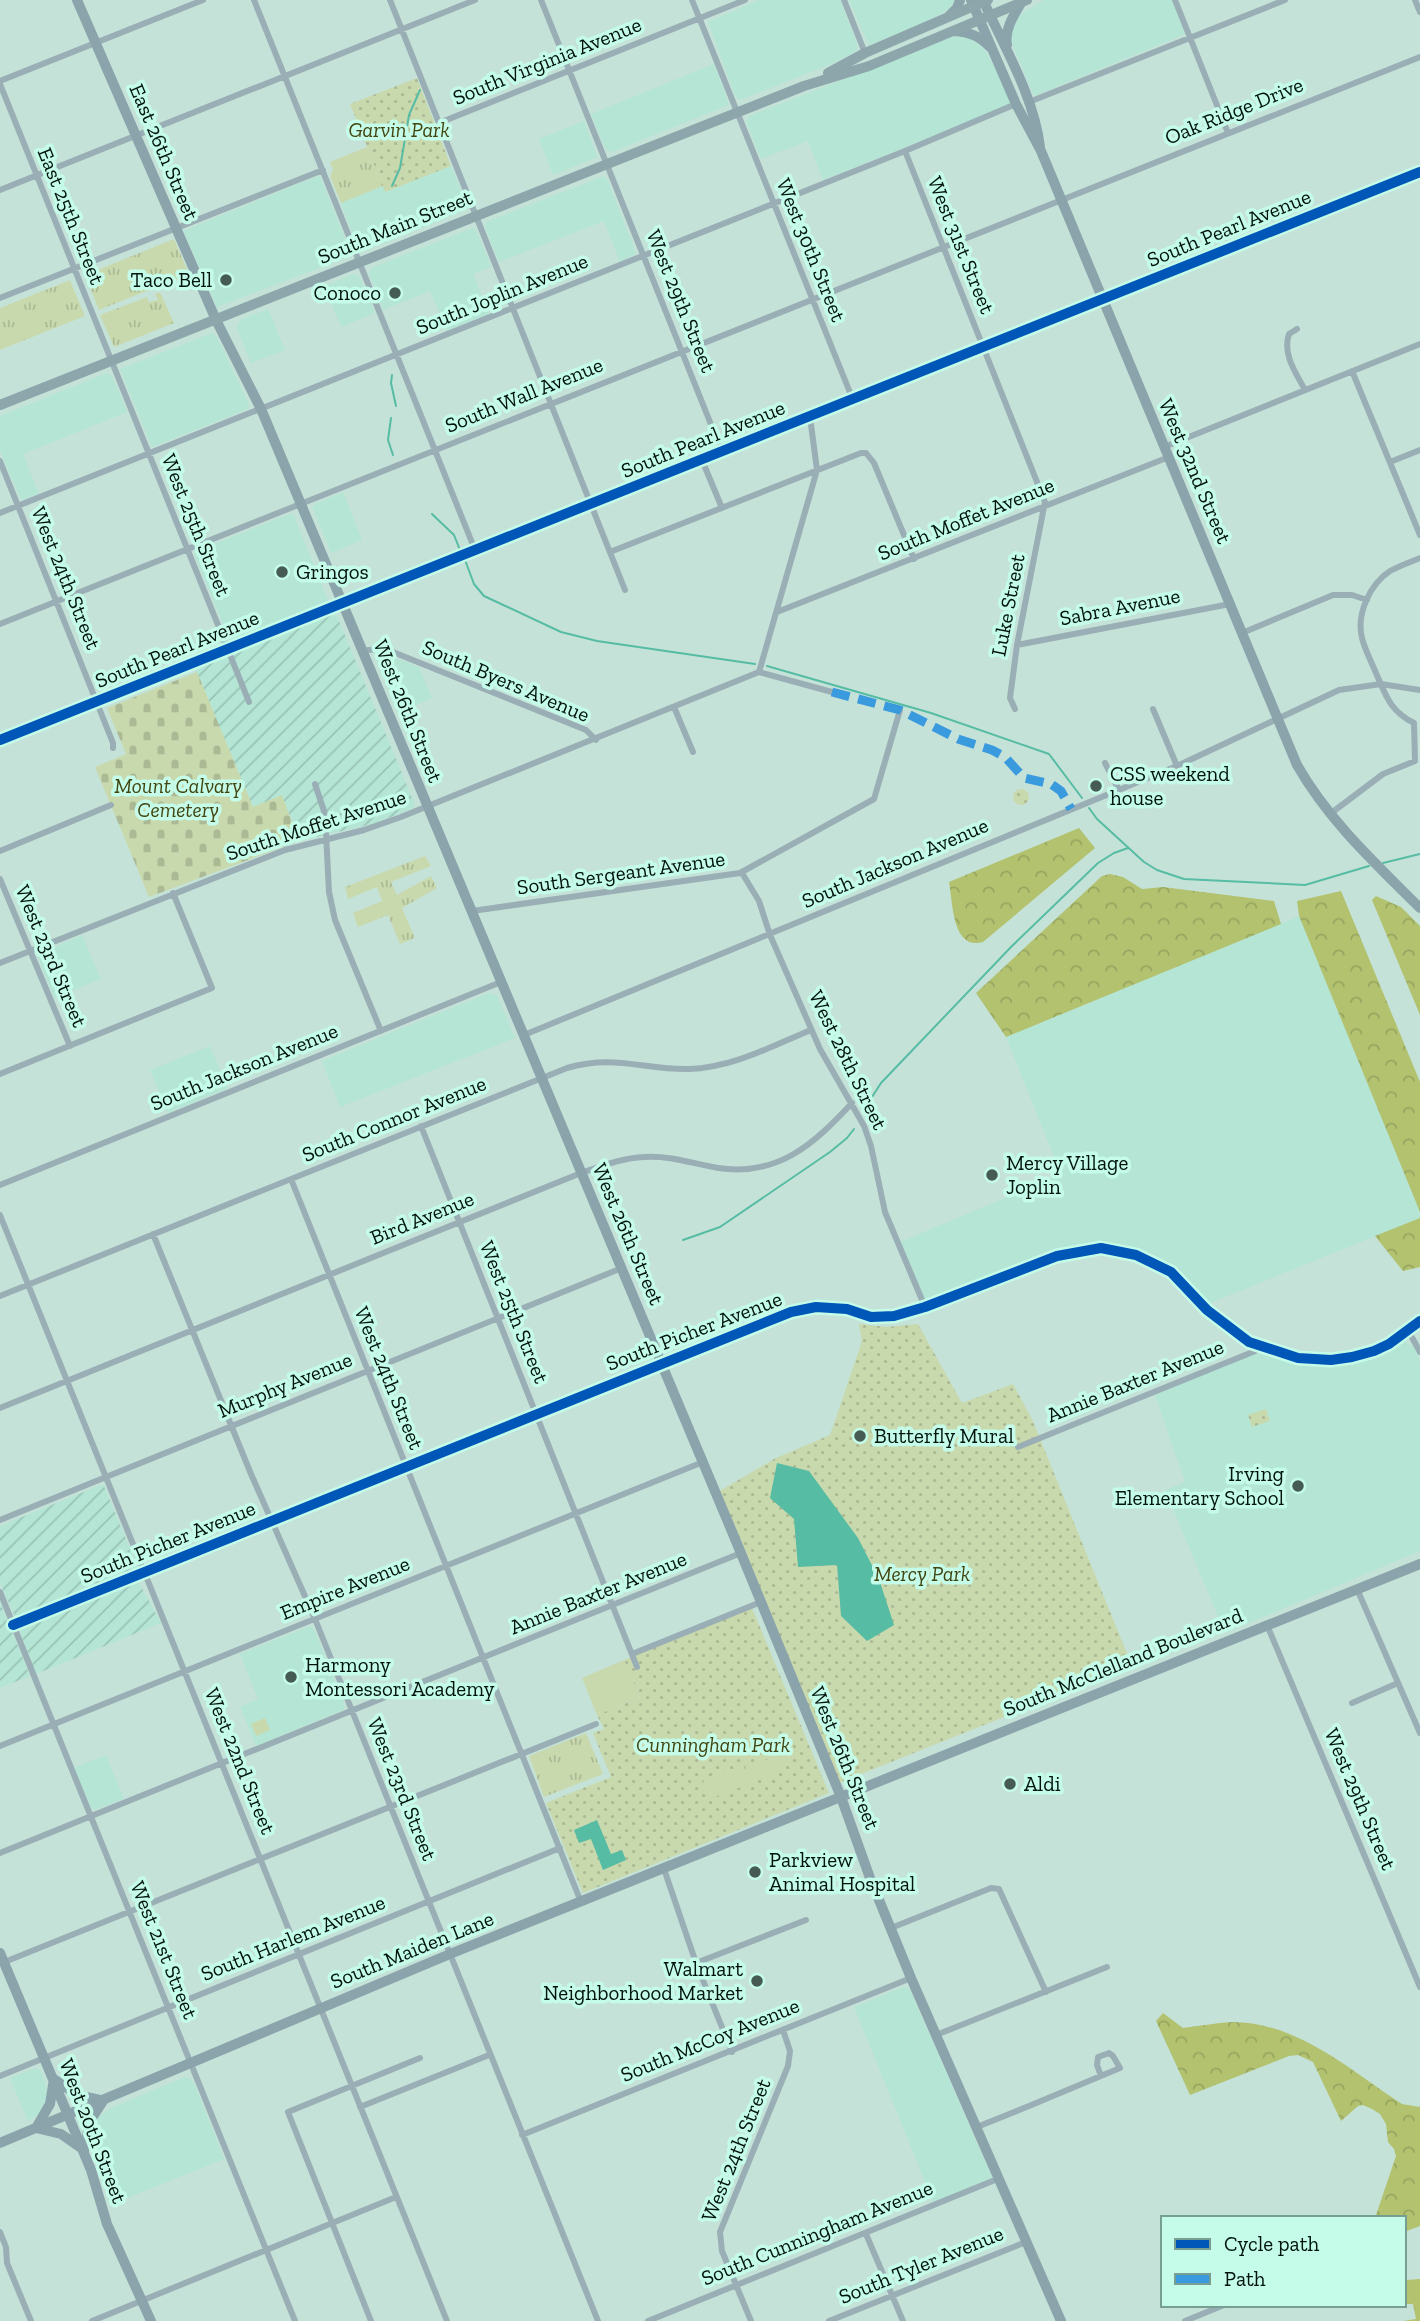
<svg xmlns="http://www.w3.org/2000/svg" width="1420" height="2321" font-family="'Zilla Slab',serif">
  <defs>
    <pattern id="industrial-furrows" width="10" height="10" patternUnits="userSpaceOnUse" patternTransform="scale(1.75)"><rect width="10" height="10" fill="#b4e5d5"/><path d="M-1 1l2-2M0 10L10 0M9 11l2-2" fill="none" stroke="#99c4b6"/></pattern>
    <pattern id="grass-tufts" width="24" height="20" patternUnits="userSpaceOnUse" patternTransform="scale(1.75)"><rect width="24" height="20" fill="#c9d9ae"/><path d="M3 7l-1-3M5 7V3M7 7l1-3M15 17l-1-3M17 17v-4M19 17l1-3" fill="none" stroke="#abb994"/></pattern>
    <pattern id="forest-crowns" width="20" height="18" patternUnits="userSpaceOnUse" patternTransform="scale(1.75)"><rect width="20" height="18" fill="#b2c26f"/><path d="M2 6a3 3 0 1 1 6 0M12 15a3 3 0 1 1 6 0" fill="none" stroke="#97a65f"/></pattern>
    <pattern id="cemetery-stones" width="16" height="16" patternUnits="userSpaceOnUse" patternTransform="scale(1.75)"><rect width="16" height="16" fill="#c9d9ae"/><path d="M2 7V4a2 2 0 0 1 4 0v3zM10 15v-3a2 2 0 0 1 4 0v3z" fill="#abb994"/></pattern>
    <pattern id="park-dots" width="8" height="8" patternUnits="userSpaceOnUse" patternTransform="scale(1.75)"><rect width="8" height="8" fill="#c9d9ae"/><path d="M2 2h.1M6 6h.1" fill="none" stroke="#abb994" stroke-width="1.8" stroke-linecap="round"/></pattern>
  </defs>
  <rect width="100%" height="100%" fill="#c5e2d8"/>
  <path fill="#b4e5d5" d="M 759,0 L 840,0 L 857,43 L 857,49 L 852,54 L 826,66 L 740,100 L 735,95 L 708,22 Z
    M 849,0 L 956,0 L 951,7 L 932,19 L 869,45 Z
    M 1044,0 L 1172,0 L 1185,34 L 1034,96 L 1010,38 L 1017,17 Z
    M 955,36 L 972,38 L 984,49 L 995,67 L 1011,104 L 1009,106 L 823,180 L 808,141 L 761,159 L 746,121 L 749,116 Z
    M 714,64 L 728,101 L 728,105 L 612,152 L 606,150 L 591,114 Z
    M 584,121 L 597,157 L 553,175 L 539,139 Z
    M 451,166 L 467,205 L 466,210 L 364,251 L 358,249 L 341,203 L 383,186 L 386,192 Z
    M 318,176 L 321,179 L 350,251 L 350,256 L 217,307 L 183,231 Z
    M 604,176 L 607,179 L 636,254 L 620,262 L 604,221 L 499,262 L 485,228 L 486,222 Z
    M 473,228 L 477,232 L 491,267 L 473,274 L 489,314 L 447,331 L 430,291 L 383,310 L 369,274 L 371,268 Z
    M 354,274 L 360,277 L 375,313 L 341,327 L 324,286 Z
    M 268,309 L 285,350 L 251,363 L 237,329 L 237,324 L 242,319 Z
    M 212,333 L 217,337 L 249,405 L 248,409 L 152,447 L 120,369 Z
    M 107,373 L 112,376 L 127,412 L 23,454 L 39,494 L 21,500 L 0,451 L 0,416 Z
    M 343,492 L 362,540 L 331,553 L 312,506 Z
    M 290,514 L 294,516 L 329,603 L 231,643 L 194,554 L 197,551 Z
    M 383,653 L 419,667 L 432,698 L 398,713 L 377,662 L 377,658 Z
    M 1299,916 L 1420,1212 L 1420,1218 L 1203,1306 L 1171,1272 L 1136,1255 L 1101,1248 L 1057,1256 L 925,1307 L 898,1243 L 1061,1174 L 1006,1037 Z
    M 82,935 L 101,979 L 54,998 L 37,955 Z
    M 489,993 L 497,996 L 515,1038 L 340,1107 L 322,1061 Z
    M 210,1046 L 228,1088 L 168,1113 L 150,1070 Z
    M 1405,1342 L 1415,1348 L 1420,1361 L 1420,1551 L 1225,1633 L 1165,1490 L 1185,1482 L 1155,1395 L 1255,1353 L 1260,1352 L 1291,1362 L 1325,1364 L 1366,1359 Z
    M 310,1626 L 314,1629 L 345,1707 L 343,1710 L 256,1746 L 240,1707 L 258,1699 L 240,1654 Z
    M 106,1755 L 124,1799 L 94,1810 L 90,1806 L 74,1768 Z
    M 904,1987 L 910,1990 L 994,2182 L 935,2206 L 854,2007 Z
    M 36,2068 L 41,2071 L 48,2093 L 44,2107 L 39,2114 L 28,2121 L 10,2078 Z
    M 185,2077 L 191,2079 L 195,2086 L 224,2159 L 110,2205 L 91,2139 L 91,2129 L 96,2119 L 109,2109 Z"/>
  <path fill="url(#industrial-furrows)" d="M 330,613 L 337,616 L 415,805 L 412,809 L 373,824 L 299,841 L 291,816 L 253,808 L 195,668 Z
    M 101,1485 L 104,1486 L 138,1568 L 137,1571 L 16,1619 L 0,1583 L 0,1526 Z
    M 138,1581 L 161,1623 L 36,1674 L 19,1629 Z
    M 0,1602 L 30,1676 L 0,1688 Z"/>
  <path fill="url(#grass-tufts)" d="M 367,147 L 383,186 L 341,203 L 330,176 L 333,170 L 330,162 Z
    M 174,239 L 189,274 L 99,310 L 85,275 Z
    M 70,280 L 85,316 L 0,350 L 0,308 Z
    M 160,292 L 174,323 L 114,347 L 100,315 L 147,297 L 149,302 L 158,300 L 155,294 Z
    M 425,856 L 431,866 L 391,882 L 397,895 L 431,876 L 437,888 L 402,908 L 415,938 L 400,944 L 388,915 L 358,927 L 353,913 L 382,901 L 377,887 L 348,899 L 345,887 Z
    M 586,1733 L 603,1774 L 544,1797 L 529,1756 Z"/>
  <path fill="url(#forest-crowns)" d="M 1079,828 L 1095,848 L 983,942 C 952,951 953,903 949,882 Z
    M 1110,874 L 1123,877 L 1142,889 L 1163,887 L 1274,901 L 1281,924 L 1006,1037 L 976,993 L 1102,876 Z
    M 1341,891 L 1420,1082 L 1420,1212 L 1299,916 L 1297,901 Z
    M 1376,896 L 1401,907 L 1420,926 L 1420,1015 L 1372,900 Z
    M 1420,1218 L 1420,1267 L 1403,1271 L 1375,1236 Z
    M 1163,2013 L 1183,2028 C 1199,2026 1216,2023 1232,2022 C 1298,2022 1351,2071 1402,2104 L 1420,2107 L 1420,2226 L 1404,2232 L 1404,2218 L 1375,2218 L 1396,2156 L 1394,2149 L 1388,2142 L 1386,2124 L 1380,2114 L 1372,2109 L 1363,2105 L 1358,2106 L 1341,2121 L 1313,2062 L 1298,2055 L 1289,2056 L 1190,2095 L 1156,2021 Z
    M 1420,2279 L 1420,2321 L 1403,2321 L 1416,2319 L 1413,2304 L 1404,2304 L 1404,2282 L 1407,2280 Z"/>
  <path fill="url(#cemetery-stones)" d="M 197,672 L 253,807 L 282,795 L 299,841 L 149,897 L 95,767 L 126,754 L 107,708 Z"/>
  <path fill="url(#park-dots)" d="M 417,78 L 451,166 L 385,192 L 350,104 Z
    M1013 797a8 8 0 1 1 16 0a8 8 0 1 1-16 0Z
    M 859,1324 L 886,1327 L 918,1324 L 962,1403 L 1013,1384 L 1032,1419 L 1132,1666 L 836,1784 L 716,1493 L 776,1458 L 830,1435 L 862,1341 Z
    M 1266,1409 L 1270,1421 L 1252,1427 L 1248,1415 Z
    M 752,1608 L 829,1793 L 583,1893 L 546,1803 L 611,1777 L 593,1733 L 604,1729 L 597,1715 L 640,1697 L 624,1660 Z"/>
  <path fill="#c9d9ae" d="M 624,1660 L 640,1697 L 597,1715 L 582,1678 Z
    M 265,1718 L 270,1730 L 256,1736 L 251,1724 Z
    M 780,1755 L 786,1770 L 750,1783 L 745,1767 Z
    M 742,1767 L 749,1784 L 709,1799 L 703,1781 Z"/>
  <path fill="#56bca3" d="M 777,1463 L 809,1471 L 858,1538 L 879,1579 L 894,1625 L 867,1641 L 841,1616 L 837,1565 L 798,1567 L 794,1519 L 770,1498 Z
    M 597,1820 L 611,1854 L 622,1850 L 626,1860 L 603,1870 L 591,1839 L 579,1843 L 574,1830 Z"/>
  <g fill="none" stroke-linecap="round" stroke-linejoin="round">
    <path stroke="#56bca3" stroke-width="2" d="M 392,186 L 400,168 L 409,115 L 420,90
      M 392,375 L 391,383 L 396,406
      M 391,418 L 388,440 L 393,455
      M 432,514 L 454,535 L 460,550
      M 465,560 L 474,584 L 484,596 L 561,632 L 597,641 L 755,664
      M 767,666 L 931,713 L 1049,754 L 1082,798
      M 1089,808 L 1097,819 L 1144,862 L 1157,870 L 1184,879 L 1305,885 L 1369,866
      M 1383,863 L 1420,854
      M 865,1108 L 881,1083 L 1011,947 L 1098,863 L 1114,853 L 1128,848
      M 683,1240 L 720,1227 L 830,1152 L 847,1138 L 854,1129"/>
    <path stroke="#9aaeb5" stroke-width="6" d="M 254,0 L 475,550
      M 390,0 L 625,590
      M 541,0 L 722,452
      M 692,0 L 853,400
      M 844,0 L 865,53
      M 1175,0 L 1228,133
      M 1415,0 L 1420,12
      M 0,81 L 203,0
      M 0,84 L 249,702
      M 1029,102 L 1285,0
      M 439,123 L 745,0
      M 905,151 L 1045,502 L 1017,645 L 1010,698 L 1015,709
      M 0,190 L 475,0
      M 0,298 L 323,170
      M 1297,329 L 1289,334 C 1282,354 1296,373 1305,390
      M 1352,371 L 1420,535
      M 1164,447 L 1420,344
      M 702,460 L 722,508
      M 0,461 L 113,743 L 113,748
      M 1390,462 L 1420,450
      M 0,513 L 905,151 L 1016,104
      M 610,552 L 861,453 L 866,453 L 874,463 L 914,559
      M 777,612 L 1169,457
      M 0,624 L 1420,57
      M 1242,633 L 1333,595 L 1352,595 L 1367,600
      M 1017,645 L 1230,604
      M 362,651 L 383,648 L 586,730 L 596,740
      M 759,672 L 817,470 L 810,417
      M 759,672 L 832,692
      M 674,707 L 693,752
      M 1153,709 L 1177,766
      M 0,740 L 1420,172
      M 1105,763 L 1119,790
      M 315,784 L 325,814 L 329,892 L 335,920 L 381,1031
      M 1330,814 L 1383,774 L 1415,761 L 1414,723 C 1390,711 1386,696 1376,673 C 1371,661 1365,650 1362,638 C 1356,614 1370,584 1390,571 C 1399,566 1410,562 1420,558
      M 0,851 L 111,805
      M 742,873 L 759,901 L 770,935 L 820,1049 L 864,1126 L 871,1146 L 885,1212 L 925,1307
      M 0,879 L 70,1046
      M 472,911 L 740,873 L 874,799 L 900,710
      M 0,963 L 285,850 L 364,830 L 401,817 L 759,672
      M 524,1035 L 1177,766 L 1339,690 L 1381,684 L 1420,690
      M 0,1074 L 212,988 L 173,893
      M 421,1126 L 637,1667
      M 291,1179 L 581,1902
      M 0,1185 L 501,982
      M 0,1215 L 447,2321
      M 153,1234 L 251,1474 L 315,1619 L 598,2321
      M 0,1296 L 567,1068 C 614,1054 644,1070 689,1069 C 732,1068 772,1046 811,1030
      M 1408,1330 L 1420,1352
      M 0,1408 L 581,1173 C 602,1166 622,1158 644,1157 C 669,1155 694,1164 718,1168 C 778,1177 814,1144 852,1103
      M 1018,1447 L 1265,1347
      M 0,1520 L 622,1268
      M 1357,1589 L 1420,1733
      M 0,1592 L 295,2321
      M 13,1625 L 791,1312 L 816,1307 L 847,1309 L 871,1317 L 894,1316 L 925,1307 L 1057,1256 L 1101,1248 L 1136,1255 L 1171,1272 L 1207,1310 L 1249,1342 L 1298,1358 L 1331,1360 L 1352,1357 L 1374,1351 L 1389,1344 L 1420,1321
      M 1267,1625 L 1420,1987
      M 632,1654 L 761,1602
      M 1352,1703 L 1398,1683
      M 0,1746 L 703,1462
      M 0,1853 L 741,1553
      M 664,1869 L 696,1963 L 732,2052
      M 891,1928 L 991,1888 L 999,1889 L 1046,1992
      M 2,1963 L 596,1724
      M 696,1963 L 806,1920
      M 936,2035 L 1107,1967
      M 0,2076 L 560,1848
      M 360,2107 L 489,2055
      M 977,2127 L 1029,2106 L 1120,2068 L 1113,2056 L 1109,2053 L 1098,2057 L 1097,2065 L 1101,2076
      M 522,2135 L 911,1978
      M 0,2232 L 6,2247 L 7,2263 L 31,2321
      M 866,2234 L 903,2321
      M 92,2321 L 396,2197
      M 371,2321 L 288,2112 L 420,2058
      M 648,2321 L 1000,2178
      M 751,2321 L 722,2251 L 720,2232 L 788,2066 L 790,2051 L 783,2030
      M 829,2321 L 1026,2242
      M 1185,2321 L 1224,2305"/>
    <path stroke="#8ba3ab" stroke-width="10" d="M 77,0 L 216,320 L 261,409 L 738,1546 L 841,1797 L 870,1878 L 911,1978 L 1061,2321
      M 971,0 L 1016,104 L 1041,151 L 1297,765 C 1329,821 1375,863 1420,908
      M 983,0 C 1004,47 1034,96 1040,147
      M 949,16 L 957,8 L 960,0
      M 954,31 C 970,32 979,36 990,47
      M 1007,45 C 1004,30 1014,15 1021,3
      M 0,1953 L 91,2170 L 107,2224 L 151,2321
      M 54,2079 L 50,2104 L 36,2128 L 61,2134 L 81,2148
      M 57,2081 L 77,2095 L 100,2100
      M 0,2143 L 450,1954 L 1420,1564
      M 84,2151 L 90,2121 L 103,2101"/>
    <path stroke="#8da6ab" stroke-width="10" d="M 828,73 L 865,53 L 988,0
      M 0,405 L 804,86 L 869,66 L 1027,0"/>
    <path stroke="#399ade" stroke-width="9" stroke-dasharray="18 9" stroke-linecap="butt" d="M 832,692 L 900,710 L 958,739 L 992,750 L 1005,757 L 1024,778 L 1051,784 L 1061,791 L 1071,809"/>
    <defs>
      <path id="cycleway" d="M 0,740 L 1420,172
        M 13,1625 L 791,1312 L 816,1307 L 847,1309 L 871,1317 L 894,1316 L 925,1307 L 1057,1256 L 1101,1248 L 1136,1255 L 1171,1272 L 1207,1310 L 1249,1342 L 1298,1358 L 1331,1360 L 1352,1357 L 1374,1351 L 1389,1344 L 1420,1321"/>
    </defs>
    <use href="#cycleway" stroke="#c5fce9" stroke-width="15"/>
    <use href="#cycleway" stroke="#0057b8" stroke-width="10"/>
  </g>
  <g fill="#465b54" stroke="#c5fce9" stroke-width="2.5">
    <circle cx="226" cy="280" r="7"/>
    <circle cx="395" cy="293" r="7"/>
    <circle cx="282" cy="572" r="7"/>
    <circle cx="1096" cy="786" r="7"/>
    <circle cx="992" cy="1175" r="7"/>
    <circle cx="860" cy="1436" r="7"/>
    <circle cx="1298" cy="1486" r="7"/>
    <circle cx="291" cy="1677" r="7"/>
    <circle cx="1010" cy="1784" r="7"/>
    <circle cx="755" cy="1872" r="7"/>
    <circle cx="757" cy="1981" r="7"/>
  </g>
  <g text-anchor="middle" stroke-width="7" stroke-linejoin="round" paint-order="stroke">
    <g font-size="21" fill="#01130d" stroke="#c5fce9">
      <text transform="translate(547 61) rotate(-22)" y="7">South Virginia Avenue</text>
      <text transform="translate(1234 111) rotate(-22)" y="7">Oak Ridge Drive</text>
      <text transform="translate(164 152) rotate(67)" y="7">East 26th Street</text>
      <text transform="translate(71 216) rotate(68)" y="7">East 25th Street</text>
      <text transform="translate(395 227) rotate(-22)" y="7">South Main Street</text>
      <text transform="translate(1229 228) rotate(-22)" y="7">South Pearl Avenue</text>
      <text transform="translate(961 245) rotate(68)" y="7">West 31st Street</text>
      <text transform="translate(811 250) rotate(68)" y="7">West 30th Street</text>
      <text transform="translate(502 294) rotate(-22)" y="7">South Joplin Avenue</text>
      <text transform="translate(681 301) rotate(68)" y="7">West 29th Street</text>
      <text transform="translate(524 395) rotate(-22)" y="7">South Wall Avenue</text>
      <text transform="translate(703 439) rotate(-22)" y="7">South Pearl Avenue</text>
      <text transform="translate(1195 471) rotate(67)" y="7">West 32nd Street</text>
      <text transform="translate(966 519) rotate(-22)" y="7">South Moffet Avenue</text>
      <text transform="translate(196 525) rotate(68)" y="7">West 25th Street</text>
      <text transform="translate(66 578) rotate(68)" y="7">West 24th Street</text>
      <text transform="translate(1008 605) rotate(-79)" y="7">Luke Street</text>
      <text transform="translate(1120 607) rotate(-11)" y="7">Sabra Avenue</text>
      <text transform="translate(177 649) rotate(-22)" y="7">South Pearl Avenue</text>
      <text transform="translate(506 681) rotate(23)" y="7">South Byers Avenue</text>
      <text transform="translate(408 711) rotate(68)" y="7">West 26th Street</text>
      <text transform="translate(316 825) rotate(-18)" y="7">South Moffet Avenue</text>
      <text transform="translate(895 863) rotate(-23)" y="7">South Jackson Avenue</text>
      <text transform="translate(621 873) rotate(-8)" y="7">South Sergeant Avenue</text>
      <text transform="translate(51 956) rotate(67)" y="7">West 23rd Street</text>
      <text transform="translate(848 1060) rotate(64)" y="7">West 28th Street</text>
      <text transform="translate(244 1067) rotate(-22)" y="7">South Jackson Avenue</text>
      <text transform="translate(394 1119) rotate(-22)" y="7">South Connor Avenue</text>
      <text transform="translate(422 1218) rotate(-22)" y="7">Bird Avenue</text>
      <text transform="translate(628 1234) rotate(67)" y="7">West 26th Street</text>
      <text transform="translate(514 1312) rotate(68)" y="7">West 25th Street</text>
      <text transform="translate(694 1331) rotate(-21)" y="7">South Picher Avenue</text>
      <text transform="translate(389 1378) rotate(68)" y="7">West 24th Street</text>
      <text transform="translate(1135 1381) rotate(-22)" y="7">Annie Baxter Avenue</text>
      <text transform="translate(285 1385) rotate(-22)" y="7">Murphy Avenue</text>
      <text transform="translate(168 1542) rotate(-22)" y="7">South Picher Avenue</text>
      <text transform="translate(345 1588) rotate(-22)" y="7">Empire Avenue</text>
      <text transform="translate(598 1593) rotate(-22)" y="7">Annie Baxter Avenue</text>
      <text transform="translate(1123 1662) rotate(-22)" y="7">South McClelland Boulevard</text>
      <text transform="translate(845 1758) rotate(68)" y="7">West 26th Street</text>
      <text transform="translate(240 1761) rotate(68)" y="7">West 22nd Street</text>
      <text transform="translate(402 1789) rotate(68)" y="7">West 23rd Street</text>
      <text transform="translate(1360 1799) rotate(67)" y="7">West 29th Street</text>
      <text transform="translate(293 1938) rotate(-22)" y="7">South Harlem Avenue</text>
      <text transform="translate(164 1950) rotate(68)" y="7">West 21st Street</text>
      <text transform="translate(412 1950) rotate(-22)" y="7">South Maiden Lane</text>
      <text transform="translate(710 2040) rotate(-22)" y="7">South McCoy Avenue</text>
      <text transform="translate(93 2131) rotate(69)" y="7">West 20th Street</text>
      <text transform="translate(736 2150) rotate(-68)" y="7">West 24th Street</text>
      <text transform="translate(817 2233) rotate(-22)" y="7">South Cunningham Avenue</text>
      <text transform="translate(921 2265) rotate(-22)" y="7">South Tyler Avenue</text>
    </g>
    <g font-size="21" font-style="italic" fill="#424510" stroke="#c5fce9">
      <text x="399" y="137">Garvin Park</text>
      <text x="178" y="793">Mount Calvary<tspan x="178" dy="24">Cemetery</tspan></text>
      <text x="922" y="1581">Mercy Park</text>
      <text x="713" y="1752">Cunningham Park</text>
    </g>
    <g font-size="21" fill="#01130d" stroke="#c5fce9" text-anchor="start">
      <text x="212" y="287" text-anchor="end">Taco Bell</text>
      <text x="381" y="300" text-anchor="end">Conoco</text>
      <text x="296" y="579">Gringos</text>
      <text x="1110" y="781">CSS weekend<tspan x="1110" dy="24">house</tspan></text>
      <text x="1006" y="1170">Mercy Village<tspan x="1006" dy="24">Joplin</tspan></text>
      <text x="874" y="1443">Butterfly Mural</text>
      <text x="1284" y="1481" text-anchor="end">Irving<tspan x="1284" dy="24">Elementary School</tspan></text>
      <text x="305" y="1672">Harmony<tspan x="305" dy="24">Montessori Academy</tspan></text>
      <text x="1024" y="1791">Aldi</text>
      <text x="769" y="1867">Parkview<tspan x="769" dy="24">Animal Hospital</tspan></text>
      <text x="743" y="1976" text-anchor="end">Walmart<tspan x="743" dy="24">Neighborhood Market</tspan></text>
    </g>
  </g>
  <rect x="1161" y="2216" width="245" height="91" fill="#c5fce9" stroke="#779f91" stroke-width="2"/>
  <rect x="1175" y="2239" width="35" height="10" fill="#0057b8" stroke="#779f91" stroke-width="2"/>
  <text x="1224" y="2251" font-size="21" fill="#01130d">Cycle path</text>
  <rect x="1175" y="2274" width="35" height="10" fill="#399ade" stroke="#779f91" stroke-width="2"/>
  <text x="1224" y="2286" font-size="21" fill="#01130d">Path</text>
</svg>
